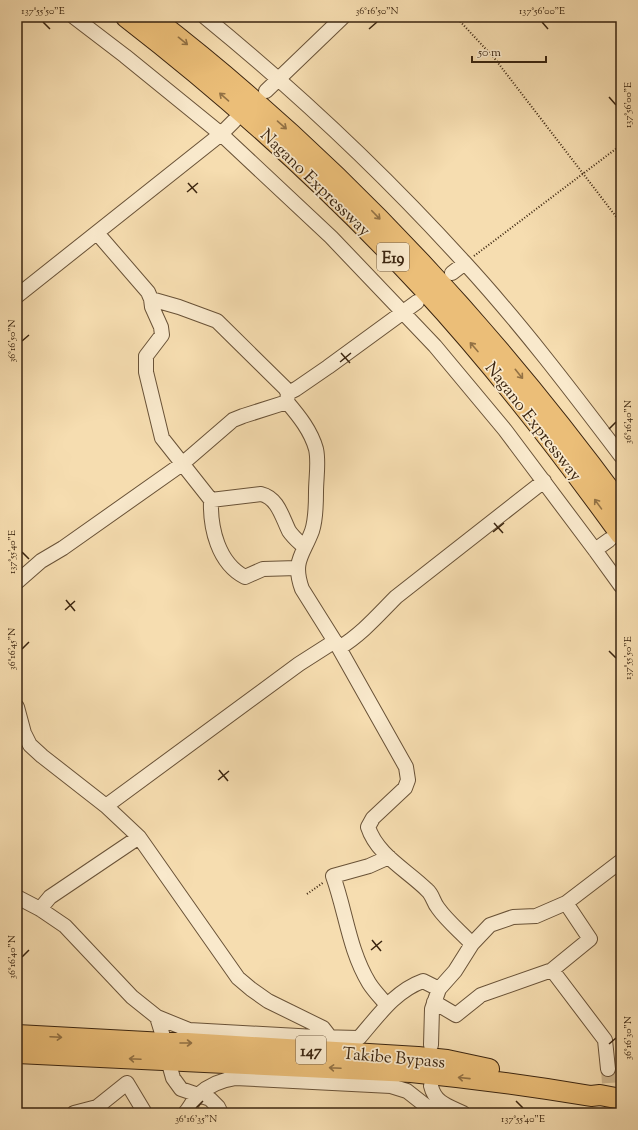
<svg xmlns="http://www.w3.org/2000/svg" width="638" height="1130" font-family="'Sorts Mill Goudy',serif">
  <rect width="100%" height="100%" fill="#f6ddb0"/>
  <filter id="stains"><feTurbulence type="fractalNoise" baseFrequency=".005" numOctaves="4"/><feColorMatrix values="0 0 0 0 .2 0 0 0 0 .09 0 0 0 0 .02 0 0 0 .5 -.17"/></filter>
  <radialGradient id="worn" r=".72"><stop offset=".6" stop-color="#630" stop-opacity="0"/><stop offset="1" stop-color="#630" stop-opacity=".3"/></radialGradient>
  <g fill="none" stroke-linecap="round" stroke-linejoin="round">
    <path stroke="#d0b890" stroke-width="14" stroke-dasharray="14 7" stroke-linecap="butt" d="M 608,1069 L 611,1113"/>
    <defs>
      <path id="minor" d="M 74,17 L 125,56 L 221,134 L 331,237 L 435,346 L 505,430 L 595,550 L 621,586
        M 205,17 C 297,92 384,174 464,262 C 520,323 571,390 621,456
        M 266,91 L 343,17
        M 97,233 L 148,292 L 151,299 L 179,307 L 217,321 L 285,388 L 288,393 L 287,402 C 299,416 311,431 316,449 C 319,462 316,478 316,492 C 316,504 316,519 312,531 C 303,555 292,561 302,589 L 339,648 L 406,767 L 408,780 L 405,788 L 373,818 L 368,827 C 377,855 407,870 427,890 C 433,895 433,902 438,908 C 447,921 461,932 472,944
        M 452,273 L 465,263
        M 17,296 L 221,134 L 234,121
        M 151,299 L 152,307 L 161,327 L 162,335 L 146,356 L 146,372 L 162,438 L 211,500
        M 288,393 L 296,389 L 328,367 L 417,302
        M 595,550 L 609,540
        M 297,568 L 263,569 L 245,577 C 218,563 210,528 211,500 L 261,494 C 278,498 282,517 289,531 C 293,537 299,542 304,547
        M 17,582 L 41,561 L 63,548 L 182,464 L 233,420 L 243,416 L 287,402
        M 339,648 C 362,634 378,615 396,597 L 544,481
        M 17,707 L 24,733 L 30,745 L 42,756 L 106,806 L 139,837 L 238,978 L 251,989 L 268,1001 L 323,1028 L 330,1037
        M 106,806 L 299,664 L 335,641
        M 17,897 L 40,909 L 65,926 L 132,997 L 157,1017 L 189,1030 L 316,1037 L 359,1038 C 378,1016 395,991 423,981 L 439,989
        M 40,909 L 50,897 L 139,837
        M 552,970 L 605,1040 L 608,1069
        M 434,1002 L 456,1015 L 481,995 L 552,970 L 590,939 L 566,903
        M 387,1005 C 381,998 374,991 369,983 C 349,950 346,912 333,876 L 369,866 L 389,857
        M 157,1017 L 165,1043 L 168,1060 L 173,1078 L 181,1089 L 210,1099 L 218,1107 L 221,1113
        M 431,1045 L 432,1009 L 439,989 L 455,971 L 472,944 L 490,925 L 513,917 L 536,916 L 566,903 L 621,861
        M 431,1086 C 435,1103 448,1106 463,1113
        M 97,1107 L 127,1083 L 145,1113
        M 74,1113 L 97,1107 L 103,1113
        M 185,1113 C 190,1108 193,1100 198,1095 C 208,1086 221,1080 235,1078 L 391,1086 L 407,1091 L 435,1113"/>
      <path id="highway" d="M 126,17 C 232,99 331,189 422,287 C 494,365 559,449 621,535
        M 152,17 C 334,157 486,321 621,505
        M 17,1035 L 165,1043 L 187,1043 L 418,1057 L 447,1060 L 489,1069
        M 17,1053 L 411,1072 C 471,1078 531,1086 591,1096 L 600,1095 L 621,1099"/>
    </defs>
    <use href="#minor" stroke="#695237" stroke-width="16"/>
    <use href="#highway" stroke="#3a240f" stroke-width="22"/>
    <path stroke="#3a240f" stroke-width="2" stroke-dasharray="1 2" stroke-linecap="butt" d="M 456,17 L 495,59 L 621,223
      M 474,256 L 621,145
      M 307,894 L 324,882"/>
    <use href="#minor" stroke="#f9e9cc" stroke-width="14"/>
    <use href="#highway" stroke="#ebbe78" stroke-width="20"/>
  </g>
  <defs><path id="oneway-shaft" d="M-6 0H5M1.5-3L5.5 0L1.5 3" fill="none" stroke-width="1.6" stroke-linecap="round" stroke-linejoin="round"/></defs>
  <g stroke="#927144">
    <use href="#oneway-shaft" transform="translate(183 41) rotate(39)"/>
    <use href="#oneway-shaft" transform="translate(224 97) rotate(-139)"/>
    <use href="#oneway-shaft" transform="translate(282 125) rotate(41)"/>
    <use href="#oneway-shaft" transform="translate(376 215) rotate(46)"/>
    <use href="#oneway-shaft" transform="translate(474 347) rotate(-131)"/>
    <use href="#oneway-shaft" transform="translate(519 374) rotate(51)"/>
    <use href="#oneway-shaft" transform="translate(598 504) rotate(-126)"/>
    <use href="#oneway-shaft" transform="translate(56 1037) rotate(3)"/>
    <use href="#oneway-shaft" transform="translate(186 1043)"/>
    <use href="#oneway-shaft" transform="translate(135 1059) rotate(-177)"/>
    <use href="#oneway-shaft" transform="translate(335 1068) rotate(-177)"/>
    <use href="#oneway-shaft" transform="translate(464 1078) rotate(-174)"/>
  </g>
  <path fill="none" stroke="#3a240f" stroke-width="1.5" d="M 43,22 L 50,29M 542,22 L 548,29M 369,29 L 377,22M 609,97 L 616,105M 188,183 L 197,193M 187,192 L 198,183M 22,341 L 29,335M 341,353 L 350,363M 340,362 L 351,353M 609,429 L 616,422M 494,523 L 503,533M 493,532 L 504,523M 22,552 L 29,559M 66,600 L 75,611M 65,610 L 75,601M 22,649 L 29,642M 609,651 L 616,658M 219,770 L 228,781M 218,780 L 229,771M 372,940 L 381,951M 371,950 L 382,941M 22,957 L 29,950M 609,1044 L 616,1038M 516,1101 L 523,1108M 196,1108 L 203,1101"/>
  <g text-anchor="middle" stroke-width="3.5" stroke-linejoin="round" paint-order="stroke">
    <g fill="#f9e9cc" stroke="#735f48" stroke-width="1">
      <rect x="377" y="243" width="32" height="28" rx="3"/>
      <rect x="296" y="1036" width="30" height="28" rx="3"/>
    </g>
    <g font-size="16" font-weight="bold" fill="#3a240f">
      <text x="393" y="263">E19</text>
      <text x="311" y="1056">147</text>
    </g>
    <g font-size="17" fill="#3a240f" stroke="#f9e9cc">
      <text transform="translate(316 182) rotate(44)" y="6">Nagano Expressway</text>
      <text transform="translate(534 421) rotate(52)" y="6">Nagano Expressway</text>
      <text transform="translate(394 1057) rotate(5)" y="6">Takibe Bypass</text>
    </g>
  </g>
  <rect width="638" height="1130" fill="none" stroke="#f6ddb0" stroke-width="44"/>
  <path d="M472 56v6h74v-6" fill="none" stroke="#3a240f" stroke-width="2"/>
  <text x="478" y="56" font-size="12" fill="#3a240f" stroke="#f9e9cc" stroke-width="3" paint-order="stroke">50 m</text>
  <rect x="22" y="22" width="594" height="1086" fill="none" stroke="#3a240f" stroke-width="1.5"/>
  <g font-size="10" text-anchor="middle" fill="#3a240f">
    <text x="43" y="14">137°55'50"E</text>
    <text x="377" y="14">36°16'50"N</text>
    <text x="542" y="14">137°56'00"E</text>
    <text transform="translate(627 105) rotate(-90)" y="4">137°56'00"E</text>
    <text transform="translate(11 341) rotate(-90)" y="4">36°16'50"N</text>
    <text transform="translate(627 422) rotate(-90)" y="4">36°16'40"N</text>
    <text transform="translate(11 552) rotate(-90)" y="4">137°55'40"E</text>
    <text transform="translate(11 649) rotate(-90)" y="4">36°16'45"N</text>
    <text transform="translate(627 658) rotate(-90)" y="4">137°55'50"E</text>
    <text transform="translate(11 957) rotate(-90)" y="4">36°16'40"N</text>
    <text transform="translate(627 1038) rotate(-90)" y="4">36°16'30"N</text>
    <text x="196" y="1122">36°16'35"N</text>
    <text x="523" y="1122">137°55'40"E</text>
  </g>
  <rect width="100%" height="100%" filter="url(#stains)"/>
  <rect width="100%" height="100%" fill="url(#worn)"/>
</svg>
